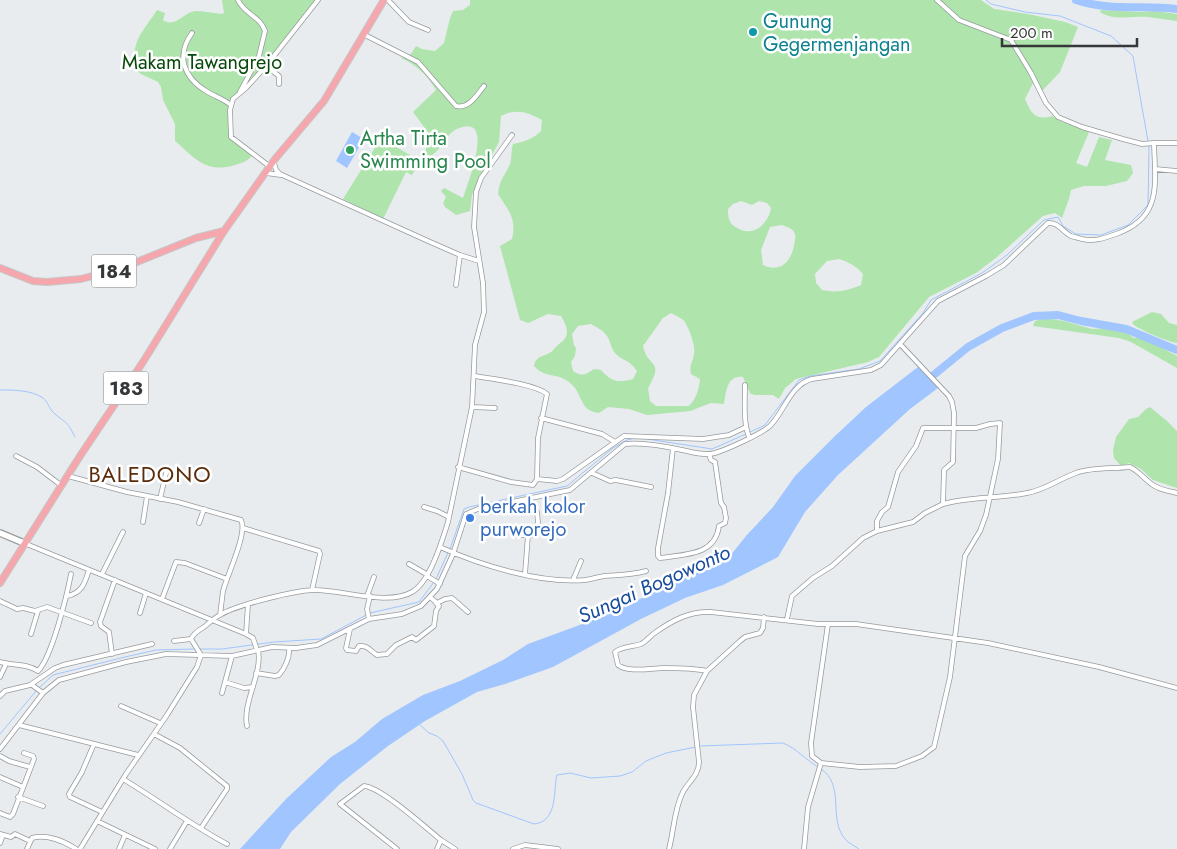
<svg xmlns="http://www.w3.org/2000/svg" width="1177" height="849" font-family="Jost,sans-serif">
  <rect width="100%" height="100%" fill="#e8ecef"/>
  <path fill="#afe4ac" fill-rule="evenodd" d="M 222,0 L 316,0 L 259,72 L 238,93 L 231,106 L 231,139 C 237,146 248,149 252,156 C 246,162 242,163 235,165 C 206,174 195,158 175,141 L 175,124 L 163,100 L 161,87 L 158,82 L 141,74 L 135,69 C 131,40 143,32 157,10 L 165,13 L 163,20 C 176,29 184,11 196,11 C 204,11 213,13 221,14 L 224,13 Z
    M 470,0 L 981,0 L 994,9 L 1028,14 L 1065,22 L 1078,27 L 1060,72 L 1042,91 L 1039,83 L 1033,83 L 1025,99 C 1031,113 1035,121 1052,116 L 1062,122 L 1084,129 L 1089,132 L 1076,163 L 1087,167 L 1099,137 L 1112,140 L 1105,160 L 1131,165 L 1133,173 L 1127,181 L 1106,186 L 1084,186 L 1071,190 L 1069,199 L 1062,218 L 1055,213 L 1043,216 L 997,257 L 976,273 L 929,297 L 879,357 L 868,362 L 796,379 L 785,388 L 779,399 L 773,395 L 754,395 L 750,393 L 743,377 C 727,375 726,392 724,404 L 711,403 L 690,411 L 647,415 L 629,409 L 608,407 L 599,413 C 578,411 584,393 569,382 C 556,372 546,379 534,366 C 536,355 544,357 551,352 C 553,351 555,347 557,346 C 558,344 561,343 563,341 C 571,333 565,323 561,316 L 548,314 L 528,323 L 520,320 L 500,246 L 512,239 C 517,218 508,210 498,194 C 500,178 505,176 510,164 C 512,158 511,150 513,144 C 524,142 533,139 541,131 L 542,120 C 528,112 515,108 501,116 L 499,142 L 478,181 L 472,195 L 470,211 L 456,215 L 445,207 L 443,203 L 446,197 L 441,191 L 444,188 L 446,189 L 463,198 C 467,185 497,111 457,129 C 445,134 442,151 430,156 L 426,155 L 426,144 L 430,135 L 413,112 L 436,90 C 428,76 417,65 401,58 L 411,54 L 416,46 L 422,49 L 435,51 L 444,43 L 450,18 L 453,11 L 463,10 L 470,5 ZM 741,201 L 752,205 L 759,201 L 767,203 L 771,208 C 769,222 755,237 739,229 C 736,227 731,225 730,221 C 728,218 728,212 728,209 L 733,204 ZM 782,225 C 787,227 793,228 795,234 C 796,238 794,245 793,250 C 788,265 778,272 763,265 L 761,250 L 770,227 ZM 839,259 C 849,262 856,266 863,274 L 861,285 C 847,291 836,293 822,290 L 816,283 L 815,274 L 827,261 ZM 671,313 C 676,316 682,318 685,322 C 689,329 696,346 694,354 C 693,363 689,364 691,374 L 700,379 C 699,390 696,399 689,406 L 656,406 L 650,401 L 648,388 C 665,359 648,369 643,346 L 663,318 ZM 591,324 C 596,327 603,330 607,336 C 611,341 610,348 616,354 C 624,362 629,359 637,371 L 633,379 C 619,383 611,382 601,370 L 594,369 C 585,375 583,377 573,371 L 571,362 L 575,356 L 576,348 L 574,345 L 572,334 L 578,326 Z
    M 1101,10 L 1142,12 L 1155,11 L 1177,14 L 1177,21 C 1167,20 1158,18 1148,17 C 1133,16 1113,21 1100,12 Z
    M 381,138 L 420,161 L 412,175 L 406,172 L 383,219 L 343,199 Z
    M 1152,312 L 1161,314 L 1169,323 L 1177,325 L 1177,343 C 1169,342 1139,330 1133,324 L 1132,322 Z
    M 1045,318 L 1064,321 L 1092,329 L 1107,328 L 1124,331 L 1134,338 L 1144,338 L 1177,356 L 1177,368 L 1131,342 L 1119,338 L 1033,326 L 1035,321 Z
    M 1150,407 L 1167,421 L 1177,431 L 1177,488 L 1153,480 L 1141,469 L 1129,463 L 1121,466 L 1114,458 L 1113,450 L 1116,437 L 1129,419 L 1138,417 L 1146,409 Z"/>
  <path fill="#a1c5fe" d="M 352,132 L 364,139 L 347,168 L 336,161 Z
    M 918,367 L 938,388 L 910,409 L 838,475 L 805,512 L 778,557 L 723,585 L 685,598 L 641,619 L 553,667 L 505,684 L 477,692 L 425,721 L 388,746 L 340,784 L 291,832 L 280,849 L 240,849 L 286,799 L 331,757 L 355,742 L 382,719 L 423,695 L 460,681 L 503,660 L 528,644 L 604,616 L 682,579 L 726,561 L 746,536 L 773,507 L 795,476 L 835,436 L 866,407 Z"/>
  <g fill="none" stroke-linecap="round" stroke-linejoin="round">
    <path stroke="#a1c5fe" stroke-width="1" d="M 0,390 C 13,390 32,390 43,398 C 48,402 49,409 55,414 C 67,424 67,421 75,437
      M 750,432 L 765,425 L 799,380 L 810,376 L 859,369 L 880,361 L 923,313 L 931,300 L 982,273 L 1007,255 L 1044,220 L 1058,217 L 1063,226 L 1076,234 L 1101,235 L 1128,225 L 1148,205 L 1149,147 L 1133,56 L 1111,36 L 1060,16 L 1025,12 L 991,4 L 986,0
      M 647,439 L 712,449 L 746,434
      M 436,579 L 451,546 L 464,509 L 469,507 L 567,486 L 613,448 L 627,440 L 636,438
      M 198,649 L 222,649 L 274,642 L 321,639 L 370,613 L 419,602 L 434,582
      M 39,688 L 53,675 L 125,657 L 156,650 L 194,649
      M 420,725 L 429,733 L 437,736 L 443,741 L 462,774 L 473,800 L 476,803 L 534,824 C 556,822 554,795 556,779 L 557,775 L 570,773 L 591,778 L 620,776 L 632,772 L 646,761 L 666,753 L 696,747
      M 0,734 L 36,691
      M 700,746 L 783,743 C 796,748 806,760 818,767
      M 821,769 C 846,785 827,820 846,840 C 850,844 855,846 859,849"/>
    <path stroke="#a1c5fe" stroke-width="8" d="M 1076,0 C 1108,11 1144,5 1177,9
      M 925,382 L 968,347 L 1002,328 L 1034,316 L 1058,315 L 1081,321 L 1126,329 L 1177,350"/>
    <defs>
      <path id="minor" d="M 238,0 C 244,14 260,16 265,31 L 259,56 L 240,92
        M 388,0 L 409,22 L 428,30
        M 192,33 C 176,55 183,77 206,91 C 214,96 223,99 231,105
        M 363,34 L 418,62 L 456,106 C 469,109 477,95 484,86
        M 266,66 L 279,76 L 279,84
        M 1154,143 L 1177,143
        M 274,163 L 276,170 L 280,174 L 428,241 L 460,255 L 479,261
        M 269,166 L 231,137 L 230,110 L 233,99 L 246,88 L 266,66 L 318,0
        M 1155,169 L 1177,171
        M 266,173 L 281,175
        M 456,285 L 460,255
        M 900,344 L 949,396 L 952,402 L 954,413 L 953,462 L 944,470 L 943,504 C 971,496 999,499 1027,493 C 1045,490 1059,479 1076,473 C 1092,467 1113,469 1130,467 C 1139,471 1145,480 1153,485 C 1160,490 1169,491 1177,493
        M 745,385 C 745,403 743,421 749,437
        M 472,407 L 495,408
        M 541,418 L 602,434 L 615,442
        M 673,448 L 668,493 L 658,548 L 658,556 L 660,558 C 685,554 715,556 719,526 L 725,523 L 726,518 L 724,507 L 721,503 L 715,462 L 711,460 L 709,454
        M 16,456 L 37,467 L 62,486
        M 458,467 L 511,482 L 533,485 L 537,479 L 538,438 L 547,394 C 535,384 492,379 475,376
        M 592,473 L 610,481 L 616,480 L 651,487
        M 68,476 L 127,492 L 178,502 L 241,520 C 248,533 227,575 223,591 C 222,599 221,607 220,615
        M 537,479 L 557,481 L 563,479 L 624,436 L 703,439 L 729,435 L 746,427
        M 160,499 L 167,469
        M 424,507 L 437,511 L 447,516 L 449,515
        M 143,522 L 147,496
        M 199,523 L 204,509
        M 243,528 L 319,551 L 320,554 L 312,590
        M 514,535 L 528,535
        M 24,543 L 246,634 L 253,638 L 257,650
        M 440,547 C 480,565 540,584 585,580 C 592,579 598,577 604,576 C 619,575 632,575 646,571
        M 409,564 L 428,575
        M 102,574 L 123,532
        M 525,574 L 528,535 L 536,535 L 538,522 L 537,512
        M 427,576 L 440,584
        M 573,580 L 581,561
        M 67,596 C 82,593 85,583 89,570
        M 367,596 L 374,577
        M 431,598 L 437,603 L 445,599 L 452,598 L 468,612
        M 162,599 L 176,562 L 185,563 L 227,579
        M 0,601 L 17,609 L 23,608 L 35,611 L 47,607 L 91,623
        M 140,613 L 146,593
        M 369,619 L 367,609 L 370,596
        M 787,619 L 792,596 L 813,578 L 832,566 L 863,538 L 877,531 L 913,522 L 925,513 L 943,504
        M 828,624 L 811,743 L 812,756 L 821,763 L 860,767 L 896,766 L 922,756 L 934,747 L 950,677 L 965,556 L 980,531 L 986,515 L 998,459 L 1000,423 L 990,424 L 976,428 L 923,428 L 916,446 L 898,472 L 888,507 L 882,512 L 877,521 L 877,531
        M 350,629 L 346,648 L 347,650 L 356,651 L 359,646 C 368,645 370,651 377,655 L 387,654 L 396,645 L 412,637 L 416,640 L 434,626 L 436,611 L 439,606 L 436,603
        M 31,634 L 38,611
        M 246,634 L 248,604
        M 174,641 L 191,639
        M 112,654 L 109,632 L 101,626 L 100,622 L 115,580
        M 0,662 C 13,666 26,663 38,671
        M 38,671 C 52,657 67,595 71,574
        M 707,671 C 693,668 679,668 664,668 C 652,668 628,673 618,665 L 615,652 C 622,646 632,647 641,644 C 647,641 651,635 656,632 C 673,620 690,611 711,612 L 818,624 L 856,624 L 988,643 L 1099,667 L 1177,688
        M 256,673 L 275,676 L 279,675 C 285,668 290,657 289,648
        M 0,677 L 6,664
        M 225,682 L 244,688 L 253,687
        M 32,685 L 43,693
        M 222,693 L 232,656
        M 0,696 L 5,691 L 30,685 L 55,668 L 63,665 L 152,644
        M 121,706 L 160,723
        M 19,725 L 138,755
        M 247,726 C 242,703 263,673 258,650
        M 154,734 L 180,748 L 227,786 L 227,789 L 201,828
        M 94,744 L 82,772 L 69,794 L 70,797 L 102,812
        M 0,749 L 43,693 L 59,680 L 126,662 L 166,654 L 232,656 L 272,647 L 296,648 L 317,645 L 369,619 L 402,614 L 421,606 L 437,589 L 453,554 L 466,514 L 478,509 L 570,490 L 625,444 C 643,442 664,446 682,450 C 692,452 704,456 715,453 C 728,449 761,434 770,426 C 784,412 791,384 812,379 L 871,370 L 881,365 L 938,301 L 986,276 L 1004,265 L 1048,223 C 1058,222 1063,232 1071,236 C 1074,237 1079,238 1082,239 C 1094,242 1105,238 1116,234 C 1163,218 1155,183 1154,143 L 1142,144 L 1123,139 L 1082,127 L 1058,117 L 1046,103 L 1031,73 L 1011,40 L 959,20 L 937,0
        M 0,756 L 9,761 L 30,767
        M 0,777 L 23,787
        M 123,779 C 158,800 191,825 227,844
        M 18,797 L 43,806
        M 0,813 L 10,817 L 13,814 L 34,759 L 33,756 L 24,753
        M 97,821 L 155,849
        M 0,834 L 11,837 L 15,834 L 30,841
        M 441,840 L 455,849
        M 0,843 L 3,835
        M 27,849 L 32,838 C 47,834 64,841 76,849
        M 80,849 L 126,774 L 167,715 L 197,667 L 201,655 L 191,639 C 193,634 199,630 204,627 C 209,623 214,618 220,615 C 236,605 296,590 315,590 C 343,590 388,606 412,592 C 430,582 442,541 448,522 L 472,407 L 475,345 L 484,312 L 483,283 L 474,227 L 476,192 L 481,178 L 512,135
        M 119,849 L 125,835
        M 170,849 L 187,821
        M 397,849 L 340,804 L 364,786 C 381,787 426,828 441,840 L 437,849
        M 513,849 L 525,845 L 558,849
        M 669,849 C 674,830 674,809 683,792 C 689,781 699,775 699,762 L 693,707 L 694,695 L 707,671 L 740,641 L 745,637 L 760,633 L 763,628 L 764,617
        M 804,849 L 808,807 L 821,763"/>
      <path id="secondary" d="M 0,533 L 24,543"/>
      <path id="primary" d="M 0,268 L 33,281 L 47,282 L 81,279 L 122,268 L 196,238 L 224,231
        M 0,583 L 80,456 L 143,362 L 224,231 L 275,159 L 324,101 L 384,0"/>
    </defs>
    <use href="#minor" stroke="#979b9e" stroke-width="5.5"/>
    <use href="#secondary" stroke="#979b9e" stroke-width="8"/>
    <use href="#primary" stroke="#c6c7c7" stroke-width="8"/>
    <use href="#minor" stroke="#fff" stroke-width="4"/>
    <use href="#secondary" stroke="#fff" stroke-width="5.5"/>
    <use href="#primary" stroke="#f5a7ad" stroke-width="6"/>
  </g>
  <circle fill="#0f9aa8" stroke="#fff" stroke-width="2" cx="753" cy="32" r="5"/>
  <circle fill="#2e9e5b" stroke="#fff" stroke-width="2" cx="350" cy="150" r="5"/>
  <circle fill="#3f7fe0" stroke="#fff" stroke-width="2" cx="470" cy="518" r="5"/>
  <g text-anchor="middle" stroke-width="5" stroke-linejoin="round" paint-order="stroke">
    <g fill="#fff" stroke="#727374" stroke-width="1">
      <rect x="91.5" y="254.5" width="45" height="33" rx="4"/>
      <rect x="103.5" y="371.5" width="45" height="33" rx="4"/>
    </g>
    <g font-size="19" font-weight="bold" fill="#353738">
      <text x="114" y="278">184</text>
      <text x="126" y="395">183</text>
    </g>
    <g font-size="20" fill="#0d838f" stroke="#fff" text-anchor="start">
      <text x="763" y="28">Gunung<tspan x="763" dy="23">Gegermenjangan</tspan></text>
    </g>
    <g font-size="20" fill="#074b0b" stroke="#fff">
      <text x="202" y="69">Makam Tawangrejo</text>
    </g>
    <g font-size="20" fill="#27864d" stroke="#fff" text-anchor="start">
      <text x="360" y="145">Artha Tirta<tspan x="360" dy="23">Swimming Pool</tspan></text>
    </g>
    <g font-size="20" fill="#366cbe" stroke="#fff" text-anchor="start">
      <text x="480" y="513">berkah kolor<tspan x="480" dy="23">purworejo</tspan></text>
    </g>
    <g font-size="21" font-style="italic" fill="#184c9d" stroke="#fff">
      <text transform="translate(654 584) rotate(-24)" y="7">Sungai Bogowonto</text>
    </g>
    <g font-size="22" letter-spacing="1" fill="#5a2c0a" stroke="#fff">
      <text x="150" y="482">BALEDONO</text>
    </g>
  </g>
  <path d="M1002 38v8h135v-8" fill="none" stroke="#353738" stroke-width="2.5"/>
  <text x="1010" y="38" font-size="15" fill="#353738" stroke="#ffffff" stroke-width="4" paint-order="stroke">200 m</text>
</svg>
